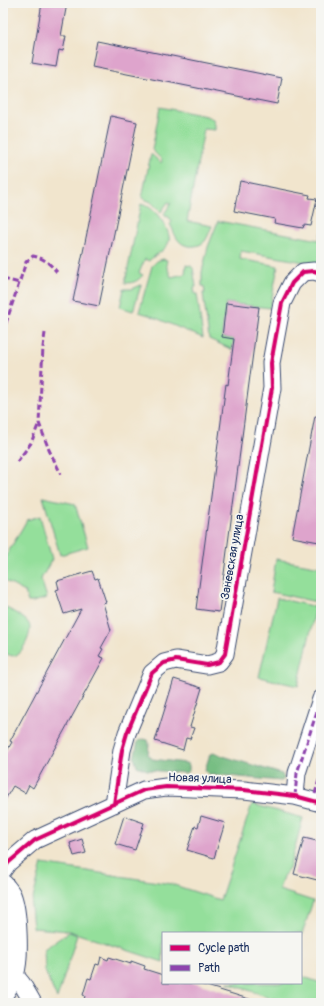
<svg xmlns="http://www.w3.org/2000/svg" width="324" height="1006" font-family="Pangolin,sans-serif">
  <rect width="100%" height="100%" fill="#f6f6f2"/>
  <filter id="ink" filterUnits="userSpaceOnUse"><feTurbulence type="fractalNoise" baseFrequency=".025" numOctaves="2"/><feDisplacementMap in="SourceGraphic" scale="8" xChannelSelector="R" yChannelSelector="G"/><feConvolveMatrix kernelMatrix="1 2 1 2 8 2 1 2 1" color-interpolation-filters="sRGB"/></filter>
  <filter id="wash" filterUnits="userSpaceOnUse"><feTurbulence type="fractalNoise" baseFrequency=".012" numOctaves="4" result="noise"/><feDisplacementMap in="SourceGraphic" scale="16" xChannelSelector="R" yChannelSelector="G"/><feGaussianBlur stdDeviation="0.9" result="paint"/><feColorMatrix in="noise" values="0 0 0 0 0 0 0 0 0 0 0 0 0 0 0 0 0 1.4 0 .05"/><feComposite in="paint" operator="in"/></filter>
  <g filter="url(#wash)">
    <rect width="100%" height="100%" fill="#f1e5cd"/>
    <path fill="#94df9b" stroke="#58877c" d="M 160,107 L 206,116 L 213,119 L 215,125 L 215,130 L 204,129 L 187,221 L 212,226 C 210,230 208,237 205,241 C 199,248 185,248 179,241 C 175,237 173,229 170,224 L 172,222 L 168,216 L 166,217 L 164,214 L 171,203 L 168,202 L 161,212 L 151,202 L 142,198 L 151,154 L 161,163 L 162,160 L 152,150 Z
      M 141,204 C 143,205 147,206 149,207 C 158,213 171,231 169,241 C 167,250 154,255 149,261 L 145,259 L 139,273 L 143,275 C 137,282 133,283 125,283 Z
      M 218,221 L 319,240 L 321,232 L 321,265 L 241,251 L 240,259 L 278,266 L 270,308 L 226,303 L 222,337 L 234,339 L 233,350 L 209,339 L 203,293 L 205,293 L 204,286 L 202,286 L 202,272 L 208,247 Z
      M 163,259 L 167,260 C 165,267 169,270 171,277 L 185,274 L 186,265 L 191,266 L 193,268 L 196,287 L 194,287 L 195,294 L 197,294 L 203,338 L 149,315 L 139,312 L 152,266 L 157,261 Z
      M 141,285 L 133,311 L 120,307 L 124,289 L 132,289 Z
      M 43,497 L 75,504 L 88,547 L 60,555 Z
      M 40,516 L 52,559 L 41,579 L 47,598 L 33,602 L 28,602 L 25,592 L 3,580 L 3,561 L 27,520 Z
      M 276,559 L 321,567 L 321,603 L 271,592 Z
      M 277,598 L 316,607 L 298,686 L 259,677 Z
      M 3,606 C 10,610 26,618 29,624 C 33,632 23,652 16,655 C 12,657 10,655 7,654 L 3,660 Z
      M 252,804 L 303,818 L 289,869 L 283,876 L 279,890 L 313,901 L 301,937 L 301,933 L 163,933 L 163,962 L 69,931 L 33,928 L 31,906 L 42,864 L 171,884 L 220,900 Z
      M 69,932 L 77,935 L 57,999 L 45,971 L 44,949 Z
      M 301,976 L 321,983 L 321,1003 L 287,1003 L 227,983 L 301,983 Z"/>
    <path fill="#77be83" stroke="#497670" d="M 143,739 L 148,740 L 149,744 L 148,754 L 152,759 L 186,763 L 189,765 L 189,771 L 185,773 L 147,770 L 137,766 L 134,758 L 138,741 Z
      M 213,753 L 282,774 L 284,779 L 281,781 L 208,774 L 205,770 L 210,754 Z"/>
    <g id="blocks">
      <path fill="#dea4cc" d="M 42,3 L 67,3 L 61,36 L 66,36 L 63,51 L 59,50 L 56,67 L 32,63 Z
        M 97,41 L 282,78 L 277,104 L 92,67 Z
        M 111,116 L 137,122 L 99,306 L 73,301 Z
        M 240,181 L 310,195 L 309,198 L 317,199 L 311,226 L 304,225 L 303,228 L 297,227 L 274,223 L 275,219 L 234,211 Z
        M 226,303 L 259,307 L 219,612 L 196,609 L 226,384 L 228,385 L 234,339 L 222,337 Z
        M 315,416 L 321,417 L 321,529 L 319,542 L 292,537 Z
        M 92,571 L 95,579 L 98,578 L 106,602 L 103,603 L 111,630 L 101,648 L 103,649 L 99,656 L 104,658 L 33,788 L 29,785 L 25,793 L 13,786 L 3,803 L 3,758 L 12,742 L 10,741 L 81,609 L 64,614 L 56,590 L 59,589 L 57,581 Z
        M 174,679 L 202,688 L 190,727 L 194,728 L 190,739 L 186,738 L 183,750 L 155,741 Z
        M 124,816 L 144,823 L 135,850 L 115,844 Z
        M 201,816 L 225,823 L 214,858 L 187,850 L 195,826 L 198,827 Z
        M 304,838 L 321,842 L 321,881 L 294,874 Z
        M 82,839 L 86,853 L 74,856 L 70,843 Z
        M 101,957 L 108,960 L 109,957 L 131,964 L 131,961 L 145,966 L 144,969 L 163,975 L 163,983 L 197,983 L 252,1000 L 251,1003 L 83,1003 L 85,996 L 83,995 L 88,978 L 91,979 L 96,964 L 99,965 Z"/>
    </g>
  </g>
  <g filter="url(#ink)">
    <use href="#blocks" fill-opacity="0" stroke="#3b4a6f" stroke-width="1"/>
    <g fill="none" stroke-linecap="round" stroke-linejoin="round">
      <defs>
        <path id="minor" d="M 295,796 L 297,773 L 321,699
          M 114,804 L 122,750 L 127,733 L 152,673 L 164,663 L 176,660 L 207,665 L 219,662 L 225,654 L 272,388 L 271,363 L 282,303 L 292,283 L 303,272 L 314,271 L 321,273
          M 3,870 L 8,863 L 35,840 L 144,790 L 166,787 L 244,790 L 295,796 L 321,803
          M 13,973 L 22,984 L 33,1003"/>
        <path id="tertiary" d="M 3,886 C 5,889 9,893 10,896 C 16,911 18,958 13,973 C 11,980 7,986 3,992"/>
      </defs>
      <use href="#minor" stroke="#3b4a6f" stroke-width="19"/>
      <use href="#tertiary" stroke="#3b4a6f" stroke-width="24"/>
      <use href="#minor" stroke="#fff" stroke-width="17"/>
      <use href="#tertiary" stroke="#fff" stroke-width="22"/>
      <path stroke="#8e44ad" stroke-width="3" stroke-dasharray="6 3" stroke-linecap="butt" d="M 3,279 L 20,283
        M 3,332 L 26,262 L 33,256 C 44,258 50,264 57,272
        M 45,333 L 43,347 L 39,423 L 49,450 L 61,474
        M 17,462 L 31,443 L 39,423
        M 315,794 L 319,780
        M 295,796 L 297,773 L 321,699"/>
      <defs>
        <path id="cycleway" d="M 114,804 L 122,750 L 127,733 L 152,673 L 164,663 L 176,660 L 207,665 L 219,662 L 225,654 L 272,388 L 271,363 L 282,303 L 292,283 L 303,272 L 314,271 L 321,273
          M 3,870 L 8,863 L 35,840 L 144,790 L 166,787 L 244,790 L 295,796 L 321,803"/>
      </defs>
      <use href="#cycleway" stroke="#f6f6f2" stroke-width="6"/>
      <use href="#cycleway" stroke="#d6006c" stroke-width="4"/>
    </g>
  </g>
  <g text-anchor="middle" stroke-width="3.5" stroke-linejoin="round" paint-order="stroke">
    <g font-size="12" fill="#1b2f5e" stroke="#f6f6f2">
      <text transform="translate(232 557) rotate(-80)" y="4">Заневская улица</text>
      <text transform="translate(200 778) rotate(2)" y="4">Новая улица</text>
    </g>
  </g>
  <rect width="324" height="1006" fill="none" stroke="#f6f6f2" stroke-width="16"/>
  <rect x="162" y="932" width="140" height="52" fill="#f6f6f2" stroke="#9ea6b7"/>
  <rect x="170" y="945" width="20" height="6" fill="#d6006c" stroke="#9ea6b7"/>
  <text x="198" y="952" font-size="12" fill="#1b2f5e">Cycle path</text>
  <rect x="170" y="965" width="20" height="6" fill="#8e44ad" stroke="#9ea6b7"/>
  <text x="198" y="972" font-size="12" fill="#1b2f5e">Path</text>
</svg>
